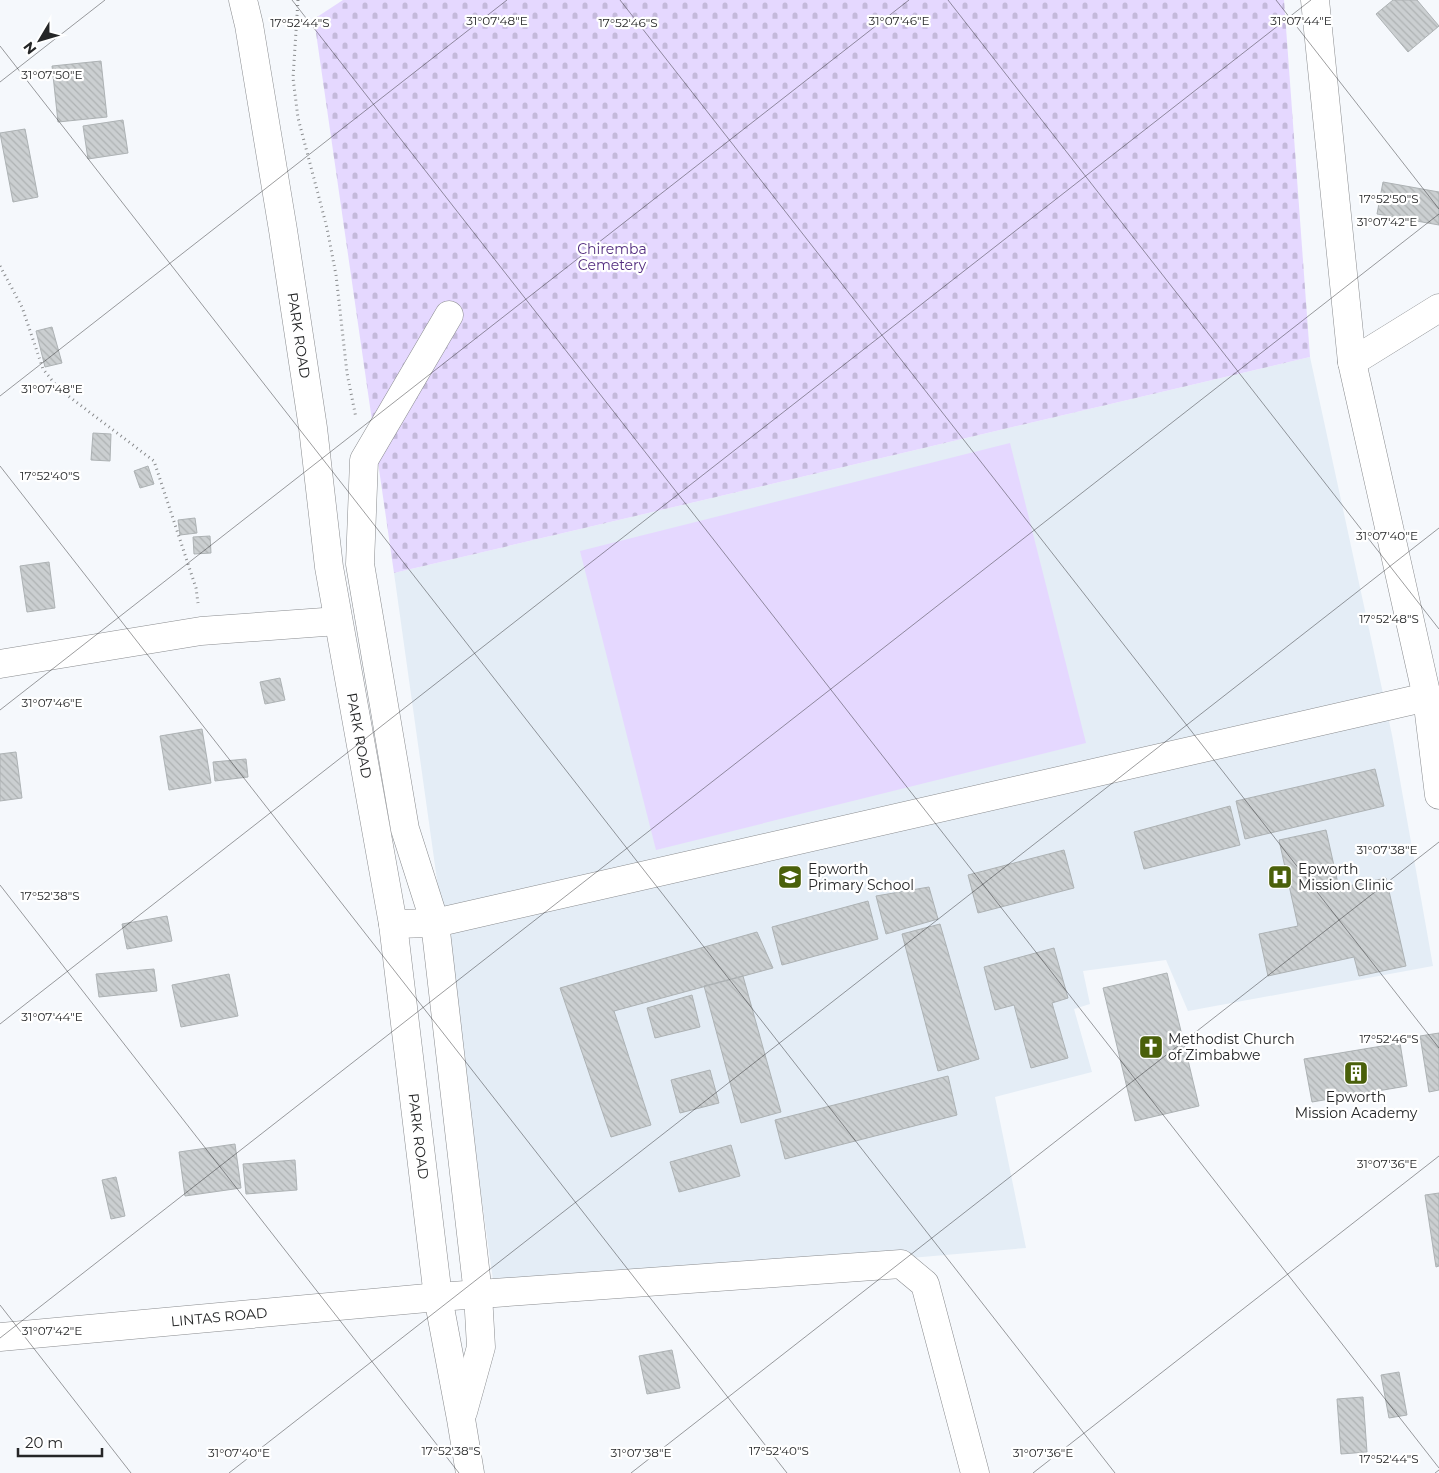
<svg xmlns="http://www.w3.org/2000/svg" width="1439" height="1473" font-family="Montserrat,sans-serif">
  <defs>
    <pattern id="cemetery-stones" width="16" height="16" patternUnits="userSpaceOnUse" patternTransform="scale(1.25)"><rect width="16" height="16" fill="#e5d8ff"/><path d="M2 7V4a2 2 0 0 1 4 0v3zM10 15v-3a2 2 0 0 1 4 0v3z" fill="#c4b9db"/></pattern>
    <pattern id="building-back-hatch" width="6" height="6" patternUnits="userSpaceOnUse" patternTransform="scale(1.25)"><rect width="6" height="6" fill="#cbcfd1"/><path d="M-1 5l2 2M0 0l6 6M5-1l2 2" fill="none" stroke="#aeb2b3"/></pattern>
  </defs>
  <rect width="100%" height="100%" fill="#f5f8fc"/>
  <path fill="#e4edf6" d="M 1310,357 L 1392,735 L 1433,966 L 1188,1011 L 1166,960 L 1083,971 L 1090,1004 L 1074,1009 L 1092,1072 L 995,1097 L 1026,1248 L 495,1294 L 394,573 Z"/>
  <path fill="url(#cemetery-stones)" d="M 343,0 L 1284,0 L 1310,357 L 394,573 L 314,19 Z"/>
  <path fill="#e5d8ff" d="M 1010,443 L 1086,743 L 656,850 L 580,551 Z"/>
  <path fill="url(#building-back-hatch)" stroke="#adb2b4" d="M 1393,0 L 1417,0 L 1439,26 L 1408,52 L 1376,14 Z
    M 101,61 L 107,117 L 58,122 L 52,66 Z
    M 123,120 L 128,153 L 88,159 L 83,126 Z
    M 25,129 L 38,197 L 13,202 L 0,133 Z
    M 1383,182 L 1439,192 L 1439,225 L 1377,214 Z
    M 52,327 L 62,363 L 45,367 L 36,331 Z
    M 93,433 L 111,434 L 110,461 L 91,460 Z
    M 148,466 L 154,484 L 140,488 L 134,471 Z
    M 195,518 L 197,533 L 180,535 L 178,520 Z
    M 210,536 L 211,553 L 194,554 L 193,537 Z
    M 49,562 L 55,608 L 27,612 L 20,566 Z
    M 280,678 L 285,700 L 265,704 L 260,682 Z
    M 202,729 L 211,783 L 169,790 L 160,736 Z
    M 16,752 L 22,798 L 0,801 L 0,754 Z
    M 246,759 L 248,777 L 215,781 L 213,762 Z
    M 1375,769 L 1384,806 L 1245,839 L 1236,801 Z
    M 1230,806 L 1240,845 L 1144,869 L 1134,832 Z
    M 1326,830 L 1339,888 L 1386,878 L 1406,966 L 1359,976 L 1354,957 L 1268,976 L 1259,934 L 1298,926 L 1279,840 Z
    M 1064,850 L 1074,888 L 978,913 L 968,875 Z
    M 929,887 L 938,919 L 886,934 L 876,896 Z
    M 868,901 L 878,939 L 782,965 L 772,927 Z
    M 167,916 L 172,941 L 127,949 L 122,924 Z
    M 940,924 L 979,1059 L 938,1071 L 902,934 Z
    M 757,932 L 773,968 L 614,1011 L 651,1125 L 611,1137 L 560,988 Z
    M 1054,948 L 1068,998 L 1052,1003 L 1068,1058 L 1031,1068 L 1014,1005 L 995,1010 L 984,967 Z
    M 154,969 L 157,991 L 99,997 L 96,974 Z
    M 1167,973 L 1199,1106 L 1135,1121 L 1103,988 Z
    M 229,974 L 238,1016 L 181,1027 L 172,985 Z
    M 743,976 L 781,1112 L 741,1123 L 704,986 Z
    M 692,995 L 700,1027 L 655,1038 L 647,1008 Z
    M 1439,1033 L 1439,1090 L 1429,1092 L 1420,1036 Z
    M 1400,1043 L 1407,1086 L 1312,1102 L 1304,1059 Z
    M 710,1070 L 719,1103 L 680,1113 L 671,1080 Z
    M 948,1076 L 957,1115 L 785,1159 L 775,1120 Z
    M 235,1144 L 241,1188 L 185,1196 L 179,1152 Z
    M 731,1145 L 740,1176 L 679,1192 L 670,1162 Z
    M 295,1160 L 297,1190 L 246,1194 L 243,1164 Z
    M 116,1177 L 125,1216 L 111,1219 L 102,1180 Z
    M 1439,1193 L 1439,1266 L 1436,1267 L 1425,1195 Z
    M 672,1350 L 680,1388 L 647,1394 L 639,1356 Z
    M 1399,1372 L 1407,1415 L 1389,1418 L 1381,1375 Z
    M 1363,1397 L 1367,1452 L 1341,1454 L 1337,1399 Z"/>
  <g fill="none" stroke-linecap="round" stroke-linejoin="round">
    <defs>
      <g id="minor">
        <path id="s1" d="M 243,0 L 249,25 L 283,230 L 313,428 L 329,567 L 393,924 L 438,1297 L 461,1419 L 470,1473"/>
        <path d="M 1315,0 L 1352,362 L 1427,697 L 1439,795"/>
        <path d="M 449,315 L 364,460 L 360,564 L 405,829 L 435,923 L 478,1294 L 481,1347 L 463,1412"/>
        <path d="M 1352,362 L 1439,308"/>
        <path d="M 0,664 L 201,631 L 338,621"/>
        <path d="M 393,924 L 435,923 L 1427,697"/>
        <path id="s2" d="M 0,1337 L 438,1297 L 901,1264 L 925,1284 L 975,1473"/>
      </g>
    </defs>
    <use href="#minor" stroke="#8a8c8f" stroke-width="29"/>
    <path stroke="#8a8c8e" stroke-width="3" stroke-dasharray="1 4" stroke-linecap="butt" d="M 298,0 L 293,78 L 298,118 L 327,228 L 336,275 L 347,373 L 356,418
      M 0,266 L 22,307 L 43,369 L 59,389 L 154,461 L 196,588 L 198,603"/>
    <use href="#minor" stroke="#fff" stroke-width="28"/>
  </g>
  <path fill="none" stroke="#252627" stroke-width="1" stroke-opacity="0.45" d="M 292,0 L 1439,1468M 620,0 L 1439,1048M 948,0 L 1439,629M 1276,0 L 1439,209M 0,46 L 1115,1473M 0,82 L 105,0M 0,396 L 507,0M 0,466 L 787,1473M 0,710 L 909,0M 0,885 L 459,1473M 0,1024 L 1311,0M 0,1305 L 131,1473M 0,1338 L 1439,214M 229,1473 L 1439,528M 631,1473 L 1439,842M 1033,1473 L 1439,1156M 1435,1473 L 1439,1470"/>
  <defs>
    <symbol id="school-square" viewBox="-11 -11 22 22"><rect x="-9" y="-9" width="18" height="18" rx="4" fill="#4a600a" stroke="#fff"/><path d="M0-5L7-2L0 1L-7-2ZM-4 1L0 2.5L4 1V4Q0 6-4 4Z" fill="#fff"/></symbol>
    <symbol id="hospital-square" viewBox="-11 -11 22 22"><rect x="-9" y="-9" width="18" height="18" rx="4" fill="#4a600a" stroke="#fff"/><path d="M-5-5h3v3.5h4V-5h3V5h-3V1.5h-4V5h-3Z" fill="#fff"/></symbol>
    <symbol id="church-square" viewBox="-11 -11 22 22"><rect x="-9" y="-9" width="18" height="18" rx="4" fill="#4a600a" stroke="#fff"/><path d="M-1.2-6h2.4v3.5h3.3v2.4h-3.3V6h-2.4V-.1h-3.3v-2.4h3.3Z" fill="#fff"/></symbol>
    <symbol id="building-square" viewBox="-11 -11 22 22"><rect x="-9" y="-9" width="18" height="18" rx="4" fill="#4a600a" stroke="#fff"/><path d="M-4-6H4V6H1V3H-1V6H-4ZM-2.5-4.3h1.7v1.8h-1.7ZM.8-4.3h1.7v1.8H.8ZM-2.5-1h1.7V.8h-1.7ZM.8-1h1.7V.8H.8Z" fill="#fff"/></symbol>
  </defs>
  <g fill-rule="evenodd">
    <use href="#school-square" x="776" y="863" width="28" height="28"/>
    <use href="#hospital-square" x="1266" y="863" width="28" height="28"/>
    <use href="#church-square" x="1137" y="1033" width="28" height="28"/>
    <use href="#building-square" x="1342" y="1059" width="28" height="28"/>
  </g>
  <g text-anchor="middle" stroke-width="4.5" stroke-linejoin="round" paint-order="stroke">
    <g font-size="14" fill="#522c7f" stroke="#fff">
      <text x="612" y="254">Chiremba<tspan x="612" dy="16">Cemetery</tspan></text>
    </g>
    <g font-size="14" fill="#252627" stroke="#fff">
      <text dy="5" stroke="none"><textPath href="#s1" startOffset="340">PARK ROAD</textPath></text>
      <text dy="5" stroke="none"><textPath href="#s1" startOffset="745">PARK ROAD</textPath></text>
      <text dy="5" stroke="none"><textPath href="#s1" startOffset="1150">PARK ROAD</textPath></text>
      <text dy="5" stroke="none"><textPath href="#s2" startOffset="220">LINTAS ROAD</textPath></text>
    </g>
    <g font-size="14" fill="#252627" stroke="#fff" text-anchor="start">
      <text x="808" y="874">Epworth<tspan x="808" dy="16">Primary School</tspan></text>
      <text x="1298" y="874">Epworth<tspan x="1298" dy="16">Mission Clinic</tspan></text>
      <text x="1168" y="1044">Methodist Church<tspan x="1168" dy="16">of Zimbabwe</tspan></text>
      <text x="1356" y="1102" text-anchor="middle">Epworth<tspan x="1356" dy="16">Mission Academy</tspan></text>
    </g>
  </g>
  <g font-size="12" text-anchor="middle" fill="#252627" stroke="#fff" stroke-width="4.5" stroke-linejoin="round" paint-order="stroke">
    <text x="497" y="25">31°07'48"E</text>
    <text x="899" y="25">31°07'46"E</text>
    <text x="1301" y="25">31°07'44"E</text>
    <text x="300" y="27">17°52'44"S</text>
    <text x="628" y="27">17°52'46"S</text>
    <text x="52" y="79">31°07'50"E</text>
    <text x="1389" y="203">17°52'50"S</text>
    <text x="1387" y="226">31°07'42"E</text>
    <text x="52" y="393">31°07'48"E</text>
    <text x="50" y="480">17°52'40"S</text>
    <text x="1387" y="540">31°07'40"E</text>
    <text x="1389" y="623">17°52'48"S</text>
    <text x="52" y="707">31°07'46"E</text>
    <text x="1387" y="854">31°07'38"E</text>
    <text x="50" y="900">17°52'38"S</text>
    <text x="52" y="1021">31°07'44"E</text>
    <text x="1389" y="1043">17°52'46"S</text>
    <text x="1387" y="1168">31°07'36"E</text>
    <text x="52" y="1335">31°07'42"E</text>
    <text x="451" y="1455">17°52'38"S</text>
    <text x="779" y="1455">17°52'40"S</text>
    <text x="239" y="1457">31°07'40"E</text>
    <text x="641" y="1457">31°07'38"E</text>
    <text x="1043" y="1457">31°07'36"E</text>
    <text x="1389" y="1463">17°52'44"S</text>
  </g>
  <g transform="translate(40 40) rotate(232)" stroke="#ffffff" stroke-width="4" paint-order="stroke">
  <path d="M0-4L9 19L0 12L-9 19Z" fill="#252627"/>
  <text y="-8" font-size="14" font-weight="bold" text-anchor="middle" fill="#252627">N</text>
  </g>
  <path d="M18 1448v8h84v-8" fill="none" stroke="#252627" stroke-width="2.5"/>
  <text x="25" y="1448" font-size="15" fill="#252627" stroke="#ffffff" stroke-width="4" paint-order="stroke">20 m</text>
</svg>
